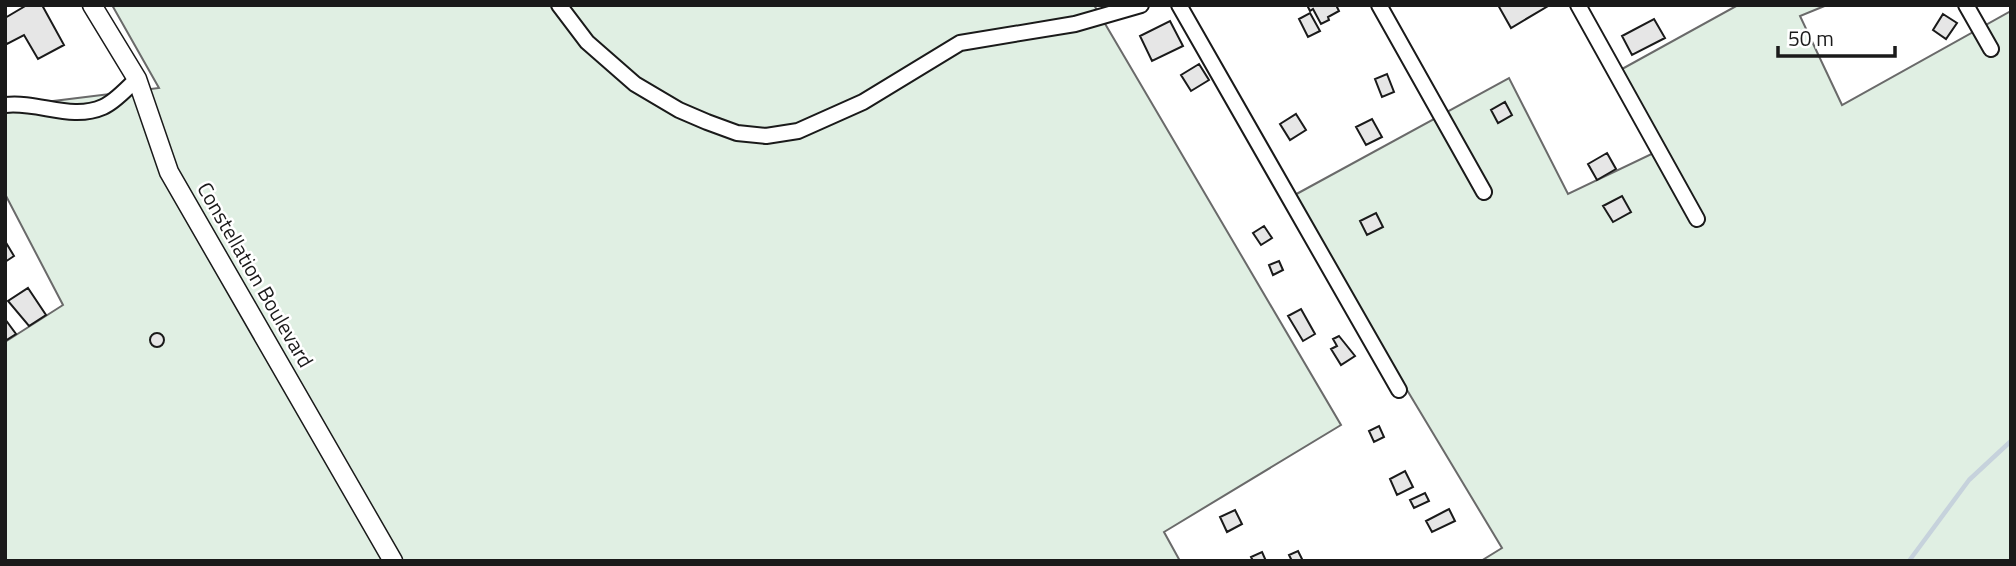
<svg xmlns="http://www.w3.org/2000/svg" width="2016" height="566" font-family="'Titillium Web',sans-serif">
  <rect width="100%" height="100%" fill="#fff"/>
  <path fill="#e0efe3" stroke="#6a6a6a" stroke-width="2" d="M 112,5 L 1094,5 L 1341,425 L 1164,532 L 1180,561 L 5,561 L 5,342 L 63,305 L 5,194 L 5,107 L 159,88 Z
    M 1738,5 L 1827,5 L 1800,16 L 1842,105 L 2011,11 L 2011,561 L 1481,561 L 1502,548 L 1291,197 L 1509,78 L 1568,194 L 1660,150 L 1622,69 Z"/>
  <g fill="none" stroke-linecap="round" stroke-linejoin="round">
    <path stroke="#c6d2dc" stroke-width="4.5" d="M 1909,561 L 1969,480 L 2011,441"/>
  </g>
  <path fill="#e6e6e6" stroke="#1a1a1a" stroke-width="2" d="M 27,5 L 42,5 L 64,45 L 38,59 L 24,35 L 7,44 L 5,41 L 5,18 Z
    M 1307,5 L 1340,5 L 1337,7 L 1339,11 L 1328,17 L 1329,20 L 1321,24 L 1313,9 L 1310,11 Z
    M 1498,5 L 1547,5 L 1548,6 L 1511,28 Z
    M 1310,13 L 1320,31 L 1308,37 L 1299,19 Z
    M 1943,14 L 1957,23 L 1946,39 L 1933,30 Z
    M 1654,19 L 1665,38 L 1632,55 L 1622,36 Z
    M 1170,21 L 1183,46 L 1152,61 L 1140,36 Z
    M 1199,64 L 1209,80 L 1191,91 L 1181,75 Z
    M 1387,74 L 1394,92 L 1382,97 L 1375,79 Z
    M 1505,102 L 1512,115 L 1498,123 L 1491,110 Z
    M 1296,114 L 1306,130 L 1290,140 L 1280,124 Z
    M 1372,119 L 1382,137 L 1366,145 L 1356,127 Z
    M 1607,153 L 1616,169 L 1597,180 L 1588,164 Z
    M 1622,196 L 1631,212 L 1613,222 L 1603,206 Z
    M 1376,213 L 1383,227 L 1367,235 L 1360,221 Z
    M 1264,226 L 1272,238 L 1261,245 L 1253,233 Z
    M 5,241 L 14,256 L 5,262 Z
    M 1279,261 L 1283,270 L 1273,275 L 1269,265 Z
    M 28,288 L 46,315 L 29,326 L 8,301 Z
    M 1301,309 L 1315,334 L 1303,341 L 1288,316 Z
    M 5,319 L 16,334 L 5,341 Z
    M150 340a7 7 0 1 1 14 0a7 7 0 1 1-14 0Z
    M 1339,336 L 1355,356 L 1341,365 L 1331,349 L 1337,346 L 1333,339 Z
    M 1379,426 L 1384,437 L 1374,442 L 1369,431 Z
    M 1405,471 L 1413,487 L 1397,495 L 1390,479 Z
    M 1425,493 L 1429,501 L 1414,508 L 1410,500 Z
    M 1449,509 L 1455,521 L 1432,532 L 1426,521 Z
    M 1235,510 L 1242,524 L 1227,532 L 1220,517 Z
    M 1298,551 L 1303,561 L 1292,561 L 1289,555 Z
    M 1262,552 L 1266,561 L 1253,561 L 1251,557 Z"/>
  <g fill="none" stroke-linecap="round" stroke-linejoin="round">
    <defs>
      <path id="minor" d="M 559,5 L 587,42 L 635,84 L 679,110 L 707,122 L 737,133 L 766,136 L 798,131 L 863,102 L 960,43 L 1075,24 L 1141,5
        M 1179,5 L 1399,390
        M 1379,5 L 1484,192
        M 1578,5 L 1697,219
        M 1966,5 L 1991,49
        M 5,105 C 39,101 71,121 103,107 C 115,102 127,88 137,79"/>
      <path id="tertiary" d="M 92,5 L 137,79 L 169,172 L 393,561"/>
    </defs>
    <use href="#minor" stroke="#1a1a1a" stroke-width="18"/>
    <use href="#tertiary" stroke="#1a1a1a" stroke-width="21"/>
    <use href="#minor" stroke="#fff" stroke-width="14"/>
    <use href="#tertiary" stroke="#fff" stroke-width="18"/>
  </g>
  <g text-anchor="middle" stroke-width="5" stroke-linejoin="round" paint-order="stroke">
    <g font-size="21" fill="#1a1a1a" stroke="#fff">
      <text transform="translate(255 275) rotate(60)" y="7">Constellation Boulevard</text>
    </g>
  </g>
  <rect width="2016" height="566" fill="none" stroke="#1a1a1a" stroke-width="14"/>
  <path d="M1778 46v10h117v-10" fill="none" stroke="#1a1a1a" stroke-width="3.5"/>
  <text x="1788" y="46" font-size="21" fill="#1a1a1a" stroke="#ffffff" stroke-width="5" paint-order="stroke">50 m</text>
</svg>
